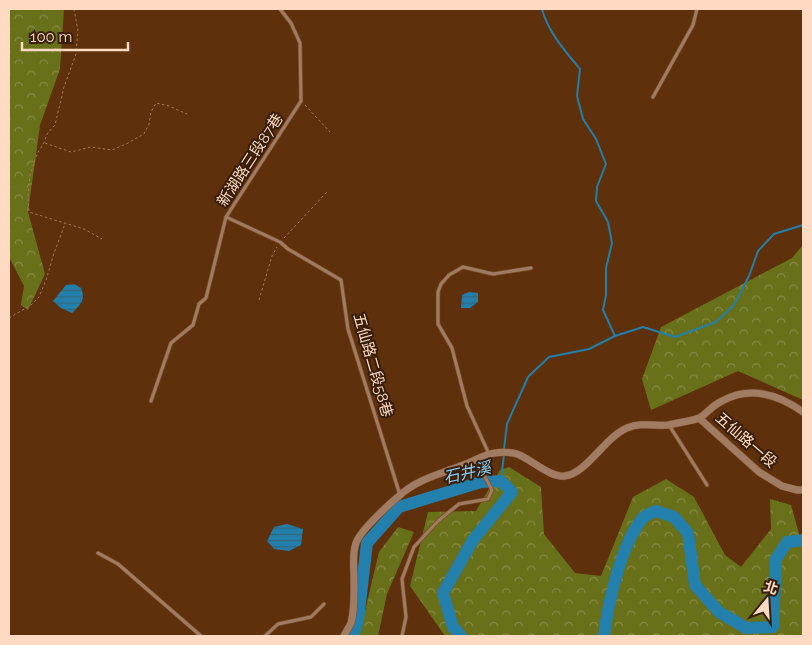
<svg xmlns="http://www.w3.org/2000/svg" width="812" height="645" font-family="Raleway,'Noto Sans TC',sans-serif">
  <defs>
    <pattern id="forest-crowns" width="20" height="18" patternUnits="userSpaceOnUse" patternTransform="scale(1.25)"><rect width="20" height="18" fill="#69701a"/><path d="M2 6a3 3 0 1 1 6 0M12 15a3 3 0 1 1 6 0" fill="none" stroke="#878a44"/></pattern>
    <pattern id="water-rules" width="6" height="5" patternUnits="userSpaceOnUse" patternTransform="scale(1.25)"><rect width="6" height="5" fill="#237fab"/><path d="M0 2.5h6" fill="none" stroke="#33667e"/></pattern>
  </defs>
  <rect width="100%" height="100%" fill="#5e300b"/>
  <path fill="url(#forest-crowns)" d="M 9,9 L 64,9 L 60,69 L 40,125 L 28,212 L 45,274 L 28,310 L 21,305 L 24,286 L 9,257 Z
    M 803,245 L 803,400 L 738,371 L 651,410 L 642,379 L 661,327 L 792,258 Z
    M 509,467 L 541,487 L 544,534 L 575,573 L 601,576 L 633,497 L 666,479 L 694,497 L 725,555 L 741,567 L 771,529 L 770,499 L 791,505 L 803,548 L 803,636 L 445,636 L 410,586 L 428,512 L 476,511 L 500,470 Z
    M 398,527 L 414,532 L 387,594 L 378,636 L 359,636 L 379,552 Z"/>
  <path fill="url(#water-rules)" d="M 74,284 L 81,288 C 86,300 81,304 72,313 L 61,308 L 53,301 L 66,285 Z
    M 469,292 L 478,293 L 478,302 L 470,308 L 461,308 L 462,295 Z
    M 287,524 L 303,529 L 301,545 L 289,551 L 274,549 L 267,541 L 274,527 Z"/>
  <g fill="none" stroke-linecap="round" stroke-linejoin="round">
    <path stroke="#237fab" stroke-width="2" d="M 542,9 C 548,32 565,51 580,69 L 577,96 L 583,119 L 596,139 L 606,164 L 597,187 L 596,201 L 608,222 L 612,243 L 606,268 L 606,295 L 603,310 L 615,336
      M 504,449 L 507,424 L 528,377 L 549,357 L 589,349 L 615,336 L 643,327 L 675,337 L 716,322 L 734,305 L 749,276 L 758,251 L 774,234 L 803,225
      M 501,481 L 504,454"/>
    <path stroke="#237fab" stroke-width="12" d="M 353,636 L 358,620 L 367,543 L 399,507 L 481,482 L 501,481 L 512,492 L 473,540 L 443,593 L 453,627 L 461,636
      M 604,636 C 608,603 621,545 642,519 C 645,515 651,513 656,511 L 674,517 L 688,533 L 695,585 L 719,612 L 746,628 L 773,627 L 776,559 L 787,542 L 803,540"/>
    <defs>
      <path id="lane" d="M 653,97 L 693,25 L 697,9
        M 226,217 L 280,242 L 288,249 L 341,280 L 348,329 L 400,495
        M 151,401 L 171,343 L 193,325 L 199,304 L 206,298 L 226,217 L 301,101 L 300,43 L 291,23 L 280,9
        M 669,425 L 707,485
        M 489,454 L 467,406 L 452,348 L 438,324 L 438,292 L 441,284 L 449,275 L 463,267 L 493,274 L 531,268
        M 98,553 L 118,564 L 201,636
        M 265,636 L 278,624 L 311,617 L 324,604
        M 402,636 L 406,617 L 402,579 L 414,547 L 438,521 L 459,504 L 488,499 L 492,490 L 476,460"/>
      <path id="street" d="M 699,418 L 759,472 L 782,486 L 797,490 L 803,490
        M 344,636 C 346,632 349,627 351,623 C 355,609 354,591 354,577 C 354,567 352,554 356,543 C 360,531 388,505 399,496 C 417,479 441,474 463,465 C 473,462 484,454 495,453 C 501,452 512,452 517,454 C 531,459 550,478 565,476 C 587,473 605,437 627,428 C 640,422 654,426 668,425 C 673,424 678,423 683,422 C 688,421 696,420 701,417 C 708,412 713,405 722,401 C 750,386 778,394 803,412"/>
    </defs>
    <use href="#lane" stroke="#7b4f2c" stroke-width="4.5"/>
    <use href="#street" stroke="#7b4f2c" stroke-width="8"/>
    <path stroke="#a47a5b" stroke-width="1" stroke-dasharray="2.5 2.5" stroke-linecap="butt" d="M 74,9 L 78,31 L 76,54 L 64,87 L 55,125 L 47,134 L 44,143 L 37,154 L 30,175 L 28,196 L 29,212 L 84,229 L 102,239
      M 305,105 L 330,132
      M 45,143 L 71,152 L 91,147 L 112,150 L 128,143 L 144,134 L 149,124 L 151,112 L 156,103 L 169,106 L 187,114
      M 284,238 L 327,192
      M 259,300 L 272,256 L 277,247
      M 9,318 L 31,305 L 39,297 L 46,280 L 54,253 L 65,224"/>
    <use href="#lane" stroke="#a17b62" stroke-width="3"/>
    <use href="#street" stroke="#a17b62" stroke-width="7"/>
  </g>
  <g text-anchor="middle" stroke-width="4" stroke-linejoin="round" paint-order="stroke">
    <g font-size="15" fill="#fedac3" stroke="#371d0a">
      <text transform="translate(250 160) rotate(-57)" y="5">新湖路三段87巷</text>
      <text transform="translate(373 365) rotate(74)" y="5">五仙路二段58巷</text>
      <text transform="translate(746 440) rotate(41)" y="5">五仙路一段</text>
    </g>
    <g font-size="16" font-style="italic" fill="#83d0fc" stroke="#371d0a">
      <text transform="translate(467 472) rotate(-13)" y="6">石井溪</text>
    </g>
  </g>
  <rect width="812" height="645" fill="none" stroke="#fedac3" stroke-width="20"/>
  <g transform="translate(767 600) rotate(18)" stroke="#371d0a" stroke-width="4" paint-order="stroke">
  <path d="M0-4L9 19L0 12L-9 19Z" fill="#fedac3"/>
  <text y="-8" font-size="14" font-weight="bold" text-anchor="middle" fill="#fedac3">北</text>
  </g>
  <path d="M22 42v8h106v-8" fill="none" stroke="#fedac3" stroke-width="2.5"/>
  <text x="30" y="42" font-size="15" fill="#fedac3" stroke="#371d0a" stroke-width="4" paint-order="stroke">100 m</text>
</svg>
